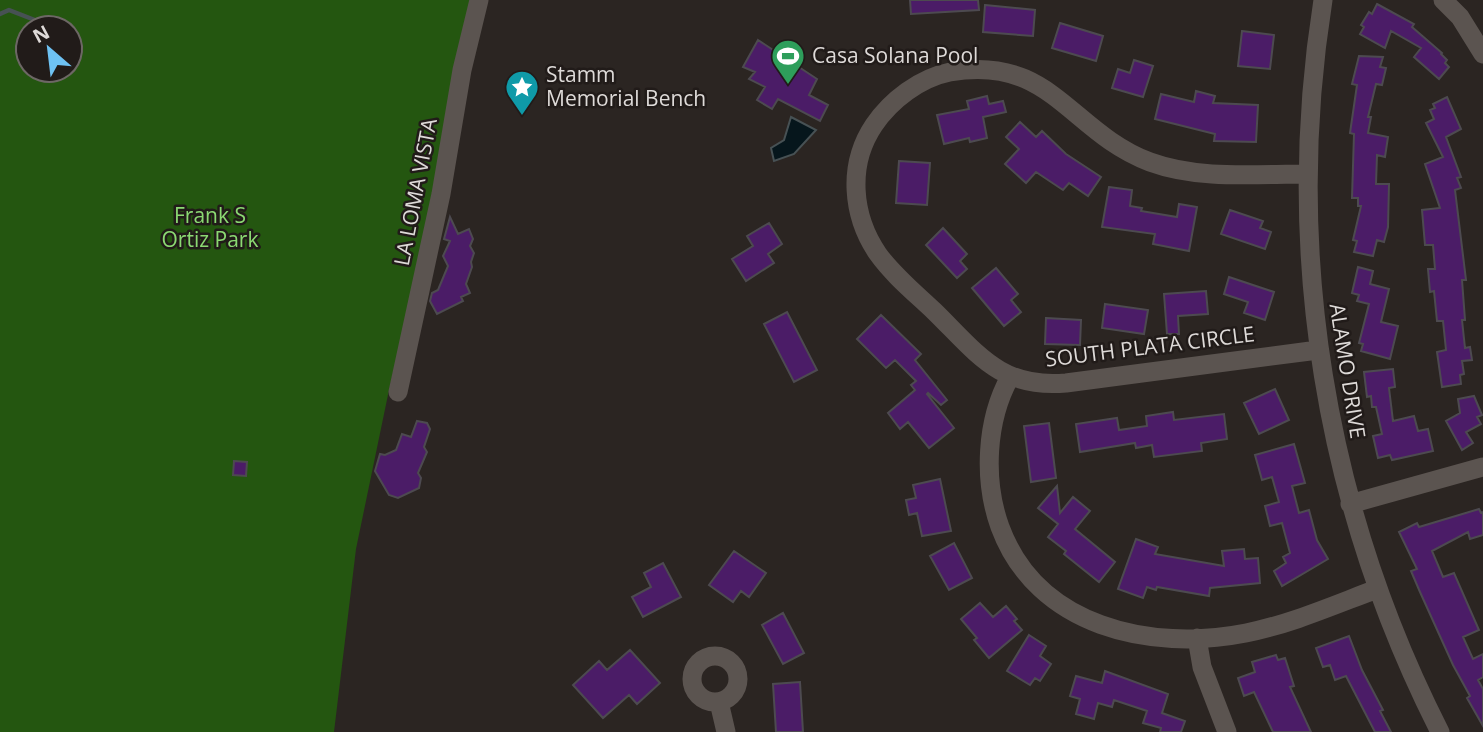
<svg xmlns="http://www.w3.org/2000/svg" width="1483" height="732" font-family="'Open Sans',sans-serif">
  <rect width="100%" height="100%" fill="#2b2522"/>
  <path fill="#245610" fill-rule="evenodd" d="M 0,0 L 479,0 L 389,390 L 356,549 L 334,732 L 0,732 ZM 28,28 L 70,28 L 70,70 L 28,70 Z"/>
  <path fill="#06161c" stroke="#475154" stroke-width="2" d="M 791,117 L 816,130 L 794,154 L 774,161 L 771,148 L 784,140 Z"/>
  <g fill="none" stroke-linecap="round" stroke-linejoin="round">
    <path stroke="#475154" stroke-width="4.5" d="M 0,14 L 9,10 L 45,24"/>
  </g>
  <path fill="#4b1c67" stroke="#4d4a50" stroke-width="2" d="M 910,0 L 978,0 L 979,10 L 911,14 Z
    M 1377,4 L 1414,24 L 1412,27 L 1442,53 L 1441,54 L 1447,60 L 1445,63 L 1449,67 L 1439,79 L 1414,57 L 1421,48 L 1391,31 L 1385,48 L 1360,34 L 1364,27 L 1361,25 L 1369,12 L 1372,14 Z
    M 985,5 L 1035,10 L 1033,36 L 983,32 Z
    M 1060,23 L 1103,36 L 1096,61 L 1052,48 Z
    M 1242,31 L 1274,35 L 1270,69 L 1238,66 Z
    M 758,40 L 817,79 L 809,95 L 828,105 L 820,121 L 778,99 L 772,109 L 757,100 L 765,87 L 749,79 L 755,72 L 743,67 Z
    M 1359,56 L 1383,57 L 1380,67 L 1386,68 L 1382,85 L 1376,84 L 1368,117 L 1371,117 L 1368,133 L 1388,137 L 1385,157 L 1377,155 L 1376,184 L 1389,184 L 1388,227 L 1384,242 L 1377,240 L 1373,256 L 1354,252 L 1357,241 L 1353,240 L 1361,206 L 1358,206 L 1358,198 L 1352,198 L 1354,134 L 1350,133 L 1357,85 L 1352,84 Z
    M 1134,60 L 1153,66 L 1143,97 L 1112,88 L 1118,69 L 1130,73 Z
    M 1196,91 L 1215,96 L 1213,103 L 1258,105 L 1256,142 L 1214,141 L 1215,134 L 1155,119 L 1161,94 L 1194,102 Z
    M 987,96 L 989,104 L 1003,101 L 1006,112 L 983,117 L 987,138 L 970,142 L 969,138 L 944,144 L 937,115 L 969,109 L 967,101 Z
    M 1447,97 L 1461,129 L 1446,137 L 1461,177 L 1457,178 L 1461,188 L 1455,190 L 1466,280 L 1462,280 L 1465,320 L 1462,320 L 1465,348 L 1470,347 L 1472,360 L 1462,361 L 1464,374 L 1460,375 L 1461,384 L 1442,387 L 1437,352 L 1446,350 L 1443,321 L 1437,321 L 1434,291 L 1430,292 L 1428,269 L 1435,269 L 1433,245 L 1425,245 L 1422,210 L 1440,208 L 1425,164 L 1443,157 L 1426,123 L 1434,119 L 1430,110 L 1435,108 L 1433,104 Z
    M 1020,122 L 1036,137 L 1042,131 L 1066,154 L 1101,177 L 1088,196 L 1069,183 L 1063,190 L 1036,172 L 1026,183 L 1005,164 L 1019,149 L 1006,137 Z
    M 899,161 L 930,163 L 927,205 L 896,203 Z
    M 1109,187 L 1132,190 L 1130,206 L 1142,208 L 1141,211 L 1177,217 L 1179,204 L 1197,207 L 1189,251 L 1153,244 L 1155,234 L 1102,227 Z
    M 1230,210 L 1263,221 L 1260,228 L 1271,232 L 1265,249 L 1221,234 Z
    M 450,217 L 458,234 L 469,229 L 473,239 L 470,246 L 474,253 L 471,262 L 472,267 L 466,284 L 470,293 L 461,297 L 463,301 L 437,314 L 430,301 L 432,293 L 438,290 L 448,266 L 443,256 L 450,241 L 444,239 Z
    M 769,223 L 782,244 L 768,254 L 774,263 L 746,281 L 732,259 L 753,246 L 747,236 Z
    M 943,228 L 967,254 L 960,261 L 967,269 L 957,278 L 926,245 Z
    M 1358,267 L 1373,271 L 1370,284 L 1389,289 L 1381,322 L 1398,326 L 1390,359 L 1361,351 L 1363,344 L 1359,343 L 1369,304 L 1357,301 L 1359,295 L 1352,293 Z
    M 996,268 L 1018,294 L 1011,300 L 1021,312 L 1004,326 L 972,288 Z
    M 1229,277 L 1274,292 L 1265,320 L 1244,313 L 1248,302 L 1224,294 Z
    M 1206,291 L 1208,314 L 1178,316 L 1179,334 L 1167,334 L 1164,294 Z
    M 1105,304 L 1148,310 L 1144,334 L 1102,328 Z
    M 787,312 L 817,370 L 794,382 L 764,324 Z
    M 881,315 L 921,354 L 915,360 L 947,400 L 941,405 L 928,393 L 927,394 L 954,428 L 929,448 L 908,422 L 900,429 L 888,413 L 915,390 L 911,385 L 916,381 L 895,360 L 886,368 L 857,339 Z
    M 1046,318 L 1081,320 L 1080,345 L 1045,344 Z
    M 1393,369 L 1395,387 L 1389,388 L 1393,421 L 1414,416 L 1418,431 L 1428,429 L 1433,451 L 1392,460 L 1390,455 L 1378,458 L 1373,436 L 1382,434 L 1376,407 L 1372,407 L 1371,396 L 1367,397 L 1364,372 Z
    M 1275,389 L 1289,420 L 1259,434 L 1244,403 Z
    M 1474,396 L 1482,415 L 1477,417 L 1481,424 L 1466,432 L 1473,443 L 1462,450 L 1446,421 L 1460,413 L 1458,399 Z
    M 1173,412 L 1174,420 L 1224,414 L 1227,439 L 1201,443 L 1202,451 L 1154,457 L 1152,445 L 1136,448 L 1135,443 L 1080,452 L 1076,424 L 1117,418 L 1119,430 L 1147,426 L 1146,416 Z
    M 417,421 L 427,423 L 430,429 L 424,447 L 427,452 L 418,473 L 421,478 L 419,488 L 398,498 L 389,495 L 375,471 L 380,454 L 385,455 L 396,450 L 402,434 L 411,437 Z
    M 1049,423 L 1056,478 L 1031,482 L 1024,426 Z
    M 1294,444 L 1305,483 L 1292,486 L 1299,513 L 1309,510 L 1317,540 L 1328,559 L 1282,586 L 1274,571 L 1286,563 L 1283,557 L 1290,553 L 1282,523 L 1270,526 L 1265,506 L 1279,502 L 1272,477 L 1262,480 L 1255,455 Z
    M 234,461 L 247,462 L 246,476 L 233,475 Z
    M 940,479 L 951,531 L 922,536 L 917,513 L 909,515 L 906,500 L 916,498 L 913,485 Z
    M 1057,486 L 1060,513 L 1073,497 L 1090,511 L 1075,529 L 1115,562 L 1099,582 L 1064,554 L 1066,551 L 1048,537 L 1058,524 L 1038,508 Z
    M 1479,509 L 1481,513 L 1483,512 L 1483,535 L 1470,539 L 1468,532 L 1432,551 L 1443,577 L 1454,573 L 1479,630 L 1463,637 L 1473,659 L 1483,654 L 1483,677 L 1478,680 L 1483,689 L 1483,726 L 1467,698 L 1470,696 L 1453,665 L 1420,592 L 1411,571 L 1417,569 L 1399,532 L 1417,523 L 1419,527 Z
    M 1136,539 L 1158,547 L 1155,554 L 1224,566 L 1222,551 L 1244,549 L 1245,559 L 1258,558 L 1260,583 L 1210,588 L 1209,596 L 1157,587 L 1156,590 L 1147,587 L 1143,598 L 1118,589 Z
    M 954,543 L 972,578 L 949,590 L 930,556 Z
    M 734,551 L 766,573 L 749,597 L 741,591 L 733,602 L 709,585 Z
    M 663,563 L 681,597 L 643,617 L 632,597 L 651,587 L 644,573 Z
    M 980,603 L 993,617 L 1006,606 L 1017,619 L 1014,621 L 1022,630 L 989,658 L 974,640 L 977,638 L 961,619 Z
    M 783,613 L 804,653 L 783,664 L 762,625 Z
    M 1029,635 L 1046,646 L 1040,656 L 1051,664 L 1040,681 L 1035,678 L 1030,685 L 1007,671 Z
    M 1349,636 L 1362,670 L 1383,710 L 1380,711 L 1391,732 L 1375,732 L 1346,676 L 1335,680 L 1330,665 L 1323,667 L 1316,648 Z
    M 630,650 L 660,683 L 637,704 L 629,695 L 603,718 L 573,685 L 599,661 L 607,670 Z
    M 1276,655 L 1278,660 L 1285,658 L 1294,686 L 1290,687 L 1311,732 L 1273,732 L 1254,692 L 1244,696 L 1238,678 L 1255,672 L 1252,662 Z
    M 1105,671 L 1168,694 L 1162,713 L 1185,721 L 1181,732 L 1160,732 L 1161,728 L 1143,723 L 1147,711 L 1114,700 L 1112,707 L 1098,703 L 1094,719 L 1076,714 L 1080,699 L 1070,696 L 1076,676 L 1102,683 Z
    M 800,682 L 803,732 L 776,732 L 773,684 Z"/>
  <g fill="none" stroke-linecap="round" stroke-linejoin="round">
    <path stroke="#5b5450" stroke-width="19" d="M 1323,0 C 1283,251 1325,506 1440,732
      M 1443,0 L 1460,17 L 1483,54
      M 1307,174 C 1256,174 1199,180 1150,162 C 1070,132 1051,54 950,72 C 920,78 891,100 874,125 C 847,165 852,216 878,254 C 893,275 915,293 934,311 C 977,353 1000,389 1066,383 L 1318,350
      M 1010,377 C 986,420 983,480 1000,527 C 1037,627 1150,652 1246,633 C 1291,624 1334,605 1377,589
      M 398,392 L 441,194 L 462,70 L 479,0
      M 1350,504 L 1483,467
      M 1197,638 L 1202,667 L 1227,732
      M692 679a23 23 0 1 1 46 0a23 23 0 1 1-46 0Z
      M 719,702 L 726,732"/>
  </g>
  <defs>
    <symbol id="stadium-pin" viewBox="-11 -11 22 30"><path d="M0 17L-7.5 6A9.5 9.5 0 1 1 7.5 6Z" fill="#2e9e5b" stroke="#211b19"/><path d="M0-5a6.5 5 0 1 0 0 10a6.5 5 0 1 0 0-10ZM-3.5-1.8h7v3.6h-7Z" fill="#fff"/></symbol>
    <symbol id="sight-pin" viewBox="-11 -11 22 30"><path d="M0 17L-7.5 6A9.5 9.5 0 1 1 7.5 6Z" fill="#0f9aa8" stroke="#211b19"/><path d="M0-6L1.8-2.2L6-1.7L2.9 1.2L3.7 5.4L0 3.3L-3.7 5.4L-2.9 1.2L-6-1.7L-1.8-2.2Z" fill="#fff"/></symbol>
  </defs>
  <g fill-rule="evenodd">
    <use href="#stadium-pin" x="769" y="37" width="38" height="52"/>
    <use href="#sight-pin" x="503" y="68" width="38" height="52"/>
  </g>
  <g text-anchor="middle" stroke-width="5" stroke-linejoin="round" paint-order="stroke">
    <g font-size="21" fill="#dedad8" stroke="#211b19" text-anchor="start">
      <text x="812" y="63">Casa Solana Pool</text>
      <text x="546" y="82">Stamm<tspan x="546" dy="24">Memorial Bench</tspan></text>
    </g>
    <g font-size="21" fill="#dedad8" stroke="#211b19">
      <text transform="translate(416 192) rotate(-79)" y="7">LA LOMA VISTA</text>
      <text transform="translate(1150 347) rotate(-7)" y="7">SOUTH PLATA CIRCLE</text>
      <text transform="translate(1347 371) rotate(81)" y="7">ALAMO DRIVE</text>
    </g>
    <g font-size="21" fill="#8bd972" stroke="#211b19">
      <text x="210" y="223">Frank S<tspan x="210" dy="24">Ortiz Park</tspan></text>
    </g>
  </g>
  <g transform="translate(49 49) rotate(332)"><circle r="33" fill="#211b19" stroke="#6d6765" stroke-width="2"/>
  <path d="M0-5L12 26L0 18L-12 26Z" fill="#6ec2f3"/>
  <text y="-10" font-size="19" font-weight="bold" text-anchor="middle" fill="#dedad8">N</text>
  </g>
</svg>
